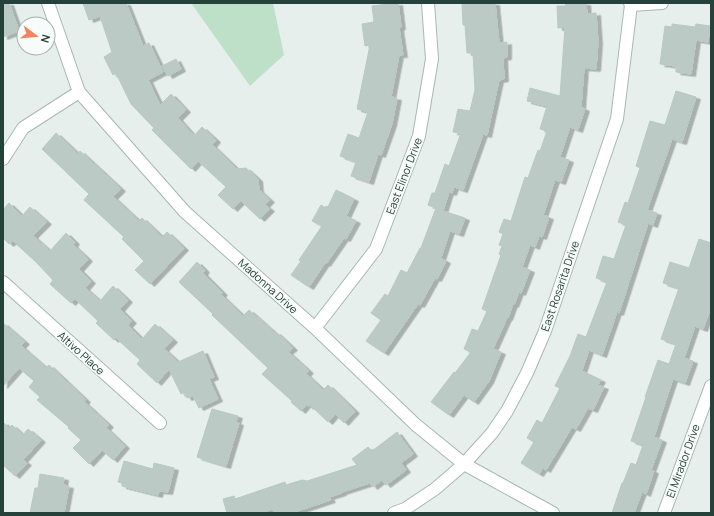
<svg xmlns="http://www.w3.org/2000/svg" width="714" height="516" font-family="Manrope,sans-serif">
  <defs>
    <filter id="shadow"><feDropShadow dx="4.5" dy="2.5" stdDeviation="0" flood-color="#0004"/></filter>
  </defs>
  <rect width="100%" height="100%" fill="#e6efeb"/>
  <path fill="#bfe0c8" d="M 191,3 L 273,3 L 284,55 L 250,86 Z"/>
  <path fill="#bbcac4" stroke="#b8c9c2" filter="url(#shadow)" d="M 3,3 L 9,3 L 19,31 L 3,37 Z
    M 83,3 L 126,3 L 143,46 L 149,43 L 163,72 L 148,80 L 160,105 L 171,94 L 186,110 L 178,118 L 194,136 L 202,127 L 216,140 L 212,145 L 237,169 L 246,168 L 258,179 L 259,190 L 270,200 L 265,205 L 270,209 L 260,219 L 241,201 L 233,209 L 218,195 L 226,187 L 198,161 L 191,169 L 152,130 L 154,128 L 131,104 L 116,73 L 113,75 L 104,57 L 112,52 L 100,16 L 89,20 Z
    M 398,3 L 401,27 L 399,28 L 403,55 L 399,55 L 391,97 L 397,98 L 392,124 L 381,155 L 378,154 L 369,182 L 351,176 L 356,162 L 340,156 L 348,134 L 359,138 L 368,112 L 357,109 L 370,45 L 365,46 L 362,24 L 374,22 L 372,6 Z
    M 462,3 L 495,3 L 499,43 L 507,42 L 507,57 L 503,58 L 504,79 L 499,80 L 487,135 L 483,134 L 463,190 L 454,187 L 452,193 L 449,192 L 443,211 L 465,218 L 459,234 L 450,231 L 441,258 L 446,261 L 437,279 L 435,278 L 420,305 L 418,304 L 384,353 L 366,341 L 381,320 L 371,313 L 385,294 L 388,296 L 401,270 L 407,273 L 420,248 L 421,248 L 436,208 L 428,205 L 432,193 L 435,193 L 445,164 L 449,166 L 461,133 L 453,132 L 458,109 L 470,111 L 475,90 L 473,53 L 467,53 L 465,25 L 463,25 Z
    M 565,3 L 586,3 L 587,14 L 596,13 L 598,42 L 596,69 L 584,68 L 581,107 L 585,109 L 578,130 L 570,127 L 560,157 L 569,160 L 561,182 L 555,180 L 543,215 L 549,217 L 542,237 L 539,236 L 535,247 L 530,245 L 522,267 L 530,270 L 521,293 L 519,292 L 514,305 L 513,304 L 508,318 L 507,318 L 493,349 L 501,352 L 489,381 L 474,402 L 464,395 L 449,415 L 431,402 L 454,372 L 455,373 L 471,352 L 464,349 L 472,329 L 478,331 L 487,311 L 482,309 L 501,255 L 499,254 L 502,246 L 499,245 L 503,234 L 499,232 L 504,219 L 511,221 L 525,177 L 528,178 L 538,150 L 540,151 L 547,131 L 540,129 L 547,106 L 527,101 L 530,88 L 560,96 L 565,27 L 558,28 L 557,6 L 566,6 Z
    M 672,24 L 695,27 L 696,24 L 710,26 L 708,42 L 696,40 L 691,74 L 676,72 L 676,66 L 660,64 L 665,26 L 672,27 Z
    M 176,59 L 181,69 L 168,76 L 162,66 Z
    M 676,91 L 696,97 L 682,142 L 672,139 L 647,210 L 657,213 L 653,225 L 648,223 L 619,313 L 617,312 L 602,355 L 589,350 L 582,371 L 601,380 L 598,385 L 604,387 L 593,410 L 588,408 L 576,429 L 572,427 L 546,470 L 543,468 L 539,474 L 521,463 L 534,442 L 527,438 L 537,420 L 542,423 L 560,388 L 555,386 L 570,356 L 578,334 L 586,337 L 607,282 L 596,278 L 603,256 L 614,259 L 626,225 L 618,222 L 625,202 L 628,203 L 640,168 L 636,166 L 650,121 L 665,125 Z
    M 56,133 L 78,154 L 80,151 L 121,189 L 113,197 L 139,221 L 142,218 L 162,237 L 167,232 L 184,248 L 150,284 L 135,270 L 144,261 L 122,239 L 124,237 L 84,200 L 89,194 L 42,149 Z
    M 336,190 L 354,199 L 346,216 L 356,221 L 346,239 L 344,238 L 326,264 L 325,263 L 309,287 L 291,275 L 301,261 L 299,260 L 322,226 L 312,221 L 321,205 L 326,208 L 326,206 L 328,207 Z
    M 9,203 L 22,216 L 30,207 L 47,222 L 33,236 L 50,251 L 66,233 L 75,242 L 73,245 L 88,259 L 79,269 L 91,281 L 85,288 L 100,301 L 113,286 L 128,300 L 120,309 L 132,321 L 128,325 L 142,339 L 155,324 L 173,340 L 164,349 L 178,362 L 203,351 L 214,377 L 209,379 L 218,399 L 199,408 L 193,396 L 187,398 L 184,392 L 181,394 L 169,369 L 157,383 L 137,364 L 140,360 L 116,338 L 114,340 L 96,323 L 98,321 L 75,299 L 71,303 L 50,284 L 53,280 L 36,262 L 13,241 L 9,244 L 3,238 L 3,210 Z
    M 699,239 L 711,243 L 711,307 L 703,329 L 695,326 L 684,358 L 693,361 L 685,383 L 673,379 L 661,415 L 654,437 L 662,440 L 651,470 L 654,471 L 646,494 L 642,492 L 634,513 L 612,513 L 622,483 L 623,483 L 631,463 L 636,465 L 643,445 L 631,441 L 646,397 L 645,397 L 658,360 L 669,364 L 676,344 L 661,339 L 679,288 L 663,283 L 670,262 L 689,268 Z
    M 197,262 L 205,270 L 203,273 L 223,293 L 221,295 L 243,316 L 249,310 L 275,333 L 276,332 L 293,348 L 288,352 L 309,371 L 306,374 L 323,390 L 328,385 L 355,411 L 344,423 L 335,414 L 328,422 L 310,405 L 309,407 L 307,404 L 301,411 L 291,402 L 292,401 L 262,374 L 268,368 L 212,315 L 213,314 L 179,282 Z
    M 3,323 L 25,342 L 21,346 L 46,368 L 49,365 L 86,400 L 84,402 L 109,425 L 106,428 L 125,446 L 113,460 L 102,450 L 89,464 L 73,448 L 81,440 L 68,428 L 69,427 L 37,400 L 40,397 L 29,387 L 34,381 L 19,368 L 3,386 Z
    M 212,409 L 238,416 L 236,422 L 239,423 L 226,466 L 197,457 Z
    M 3,422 L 9,428 L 12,425 L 23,435 L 28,429 L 41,440 L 23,460 L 27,463 L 15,476 L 3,465 Z
    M 397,432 L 413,454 L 401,463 L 406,470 L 386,485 L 382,480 L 373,487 L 370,483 L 342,492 L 342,493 L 329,497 L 331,500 L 298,511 L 299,513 L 274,513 L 273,509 L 260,513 L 227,513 L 223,499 L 234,496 L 235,499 L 285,482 L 286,485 L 302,480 L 307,481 L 357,465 L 352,459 L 368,447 L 372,451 Z
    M 124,461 L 153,469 L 154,463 L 174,468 L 168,492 L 159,491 L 158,495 L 122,486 L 122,483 L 118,482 Z
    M 40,474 L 64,478 L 63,485 L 69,486 L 64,513 L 30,513 L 35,488 L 38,488 Z"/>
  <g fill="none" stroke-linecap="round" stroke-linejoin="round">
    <defs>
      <path id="minor" d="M 48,3 L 79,92 L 185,212 L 315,328 L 416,425 L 464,464 L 553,513
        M 631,5 L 662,3
        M 3,159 L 23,128 L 79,92
        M 3,282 L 160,423
        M 315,328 L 376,249 L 419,136 L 432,59 L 428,3
        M 394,513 L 405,509 L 435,489 L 464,464 L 492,433 L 507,411 L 527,373 L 545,331 L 617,119 L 631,5 L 630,3
        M 664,513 L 711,386"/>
    </defs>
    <use href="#minor" stroke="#a8b8b2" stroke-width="14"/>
    <use href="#minor" stroke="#fff" stroke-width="12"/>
  </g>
  <g text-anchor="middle" stroke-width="3.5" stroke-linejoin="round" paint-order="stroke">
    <g font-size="11" fill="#24423a" stroke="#f7fbf9">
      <text transform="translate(404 176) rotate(-69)" y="4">East Elinor Drive</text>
      <text transform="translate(268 286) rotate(42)" y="4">Madonna Drive</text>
      <text transform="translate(560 286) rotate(-71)" y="4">East Rosarita Drive</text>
      <text transform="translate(81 353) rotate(42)" y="4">Altivo Place</text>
      <text transform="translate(683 461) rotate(-70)" y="4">El Mirador Drive</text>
    </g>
  </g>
  <rect width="714" height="516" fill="none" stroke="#24423a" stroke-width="8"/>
  <g transform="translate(36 36) rotate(106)"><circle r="19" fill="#f7fbf9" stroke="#a3b1ad"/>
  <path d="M0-3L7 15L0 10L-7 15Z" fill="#f4845f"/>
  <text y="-6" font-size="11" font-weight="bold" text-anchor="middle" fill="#24423a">N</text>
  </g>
</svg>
